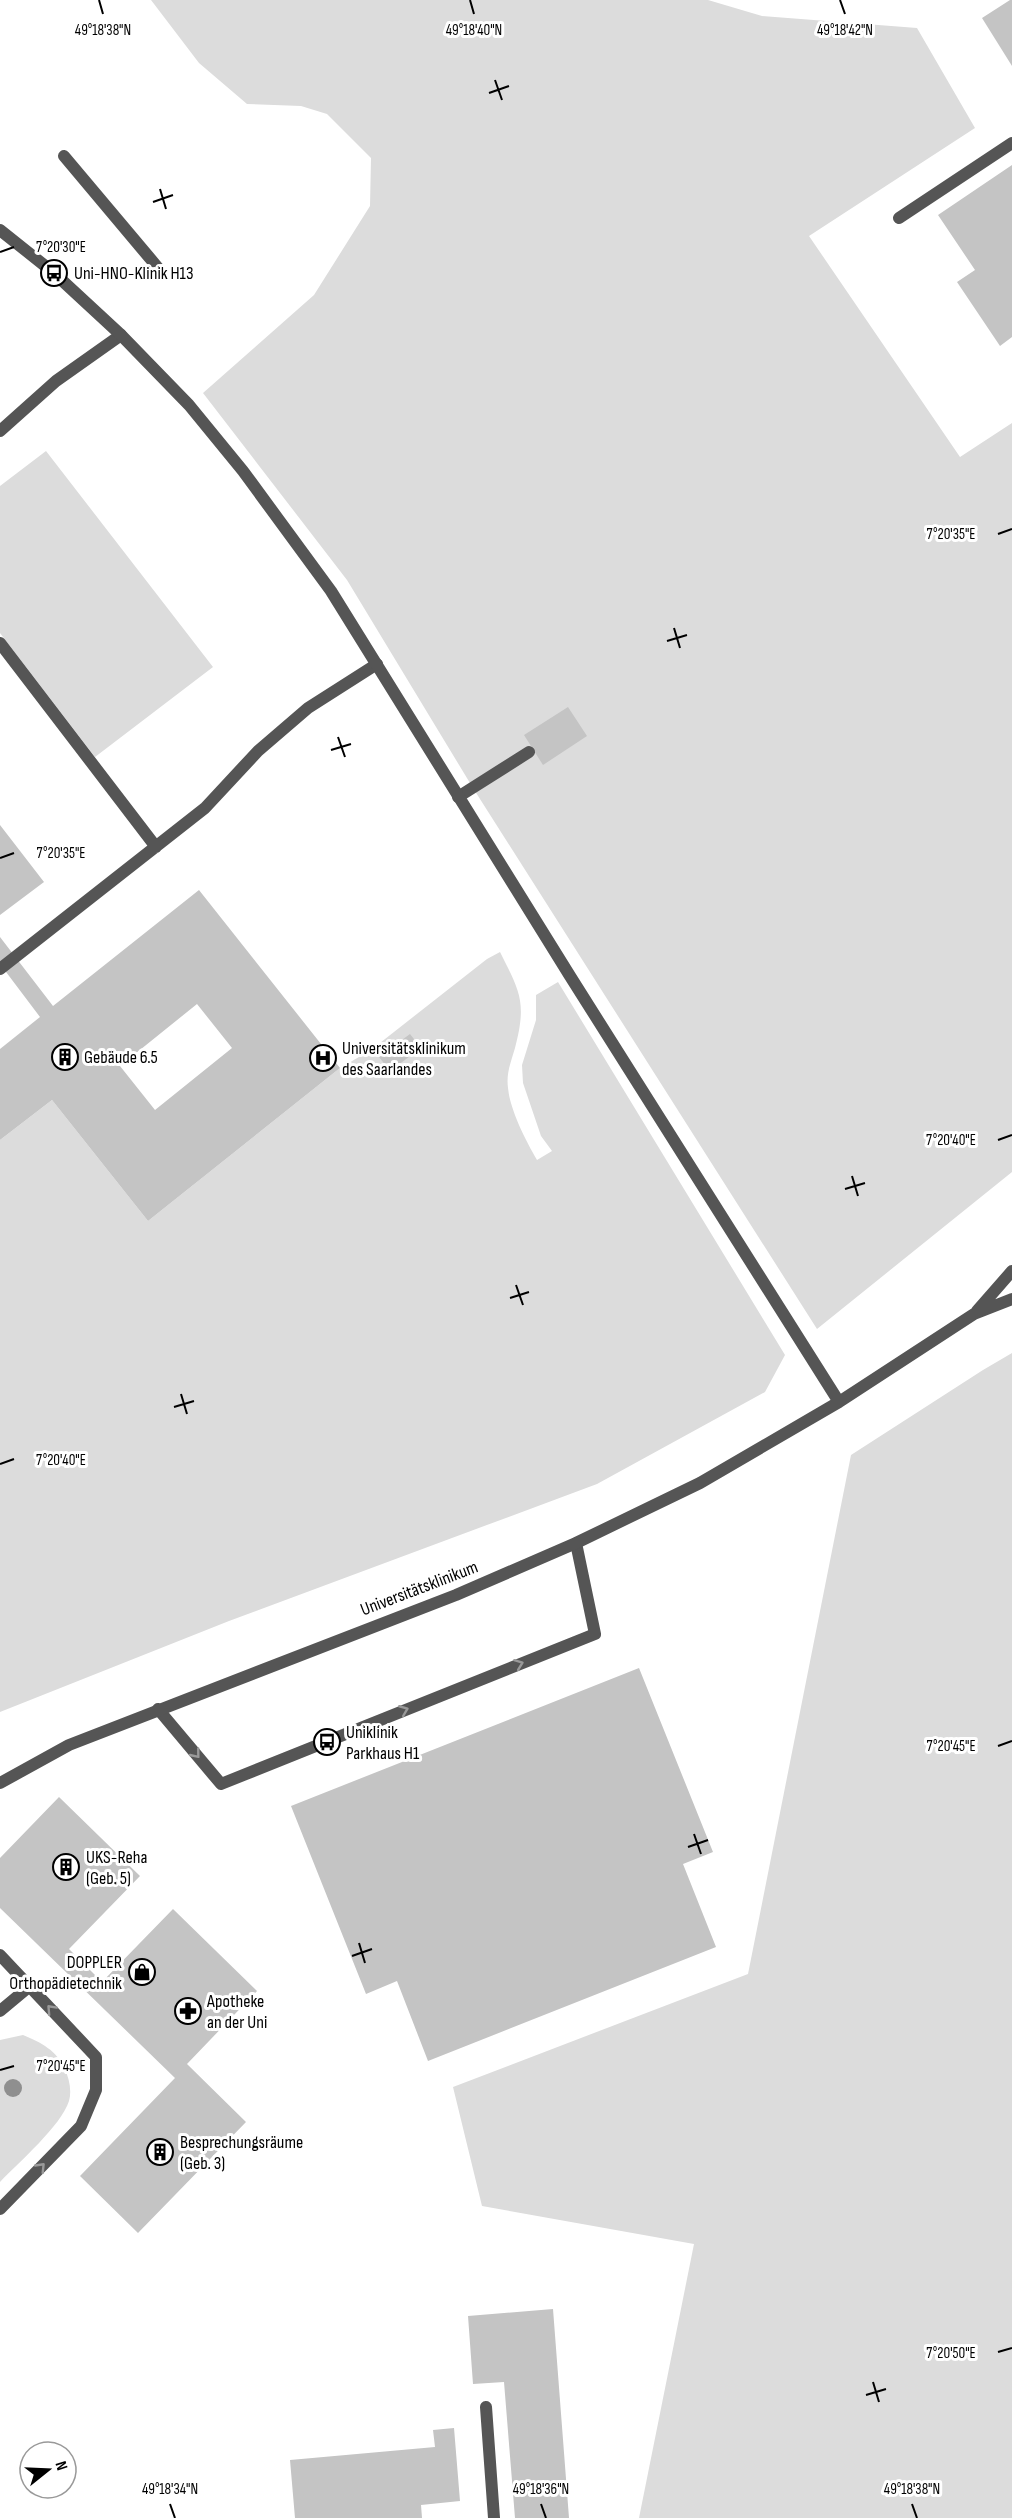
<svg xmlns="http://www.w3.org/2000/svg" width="1012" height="2518" font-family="'Sofia Sans Condensed',sans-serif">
  <rect width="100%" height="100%" fill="#fff"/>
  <path fill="#dcdcdc" d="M 151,0 L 708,0 L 762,16 L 917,28 L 975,128 L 809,236 L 960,457 L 1012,423 L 1012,1172 L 817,1329 L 473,788 L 347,580 L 203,393 L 314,295 L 370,206 L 371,158 L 327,114 L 301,106 L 247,104 L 199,63 Z
    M 46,451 L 213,667 L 95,757 L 0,633 L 0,486 Z
    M 500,952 C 520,992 527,1002 515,1048 C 511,1062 506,1073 508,1088 C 510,1110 526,1141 537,1160 L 552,1151 L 541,1136 L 523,1083 L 522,1065 L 536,1020 L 536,995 L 558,982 L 785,1355 L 765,1392 L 597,1484 L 229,1621 L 0,1712 L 0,1140 L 52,1100 L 148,1221 L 340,1068 L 371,1050 L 487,959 Z
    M 1012,1353 L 1012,2518 L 639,2518 L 694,2244 L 482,2206 L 453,2087 L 748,1974 L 851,1455 L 983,1370 Z
    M 23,2035 C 42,2043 56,2050 65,2069 C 69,2079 72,2090 69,2101 C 61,2126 19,2162 0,2182 L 0,2040 Z"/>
  <path fill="#c4c4c4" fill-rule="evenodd" d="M 1010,0 L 1012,0 L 1012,66 L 982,18 Z
    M 1012,165 L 1012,337 L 1000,346 L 957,282 L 975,270 L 938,215 Z
    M 568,707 L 587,736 L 543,765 L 524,735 Z
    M 0,825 L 44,882 L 0,915 Z
    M 199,890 L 340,1068 L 148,1221 L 52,1100 L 0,1140 L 0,1049 L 40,1017 L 0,964 L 0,937 L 53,1006 ZM 197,1004 L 232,1048 L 155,1110 L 120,1066 Z
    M 410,1034 L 421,1048 L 390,1071 L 379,1057 Z
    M 639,1668 L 713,1852 L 683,1864 L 716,1947 L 428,2061 L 397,1981 L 366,1994 L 291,1806 Z
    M 59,1797 L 140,1876 L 69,1949 L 102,1982 L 173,1909 L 257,1991 L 187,2064 L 246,2122 L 138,2233 L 80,2176 L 175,2078 L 0,1908 L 0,1858 Z
    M 553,2309 L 569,2518 L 515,2518 L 504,2382 L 473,2384 L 468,2316 Z
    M 454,2428 L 460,2501 L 421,2505 L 422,2518 L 295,2518 L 290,2460 L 435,2447 L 433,2430 Z"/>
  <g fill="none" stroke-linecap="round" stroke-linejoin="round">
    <path stroke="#555" stroke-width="12" d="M 64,156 L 159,269
      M 899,218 L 1012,143
      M 0,431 L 56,381 L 121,335
      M 0,643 L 156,847
      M 458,797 L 529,752
      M 0,969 L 205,808 L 258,751 L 308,708 L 377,664
      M 158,1709 L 221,1784 L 595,1634 L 576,1543
      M 0,1955 L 96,2057 L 96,2090 L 81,2126 L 0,2209
      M 0,2011 L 30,1986
      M 486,2407 L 494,2518"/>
    <path stroke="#555" stroke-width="12" d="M 0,230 L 54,273 L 121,335 L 189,405 L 243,471 L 331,591 L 570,976 L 839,1402
      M 977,1311 L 1012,1271
      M 0,1783 L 69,1745 L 456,1595 L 576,1543 L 700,1483 L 839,1402 L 974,1314 L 1012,1299"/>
  </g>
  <circle fill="#8f8f8f" cx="13" cy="2088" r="9"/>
  <defs><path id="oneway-chevron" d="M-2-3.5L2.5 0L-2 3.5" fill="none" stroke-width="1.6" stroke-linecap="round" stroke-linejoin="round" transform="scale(1.5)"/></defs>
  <g stroke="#999">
    <use href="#oneway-chevron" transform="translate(519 1664) rotate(-21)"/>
    <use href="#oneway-chevron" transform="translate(404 1710) rotate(-22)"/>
    <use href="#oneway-chevron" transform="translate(196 1754) rotate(51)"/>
    <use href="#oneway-chevron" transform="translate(51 2009) rotate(-133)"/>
    <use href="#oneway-chevron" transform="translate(41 2167) rotate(-46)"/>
  </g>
  <path fill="none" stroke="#000" stroke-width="2" d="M 99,0 L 103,14M 470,0 L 474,14M 840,0 L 845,14M 495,80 L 502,100M 489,93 L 509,86M 160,189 L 166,209M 153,202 L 173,195M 0,252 L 14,247M 998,534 L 1012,529M 674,628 L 680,648M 667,641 L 687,635M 338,737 L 345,757M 331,750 L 351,744M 0,858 L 14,853M 998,1140 L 1012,1135M 852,1176 L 858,1196M 845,1189 L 865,1183M 516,1285 L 523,1305M 510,1298 L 529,1292M 181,1394 L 187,1414M 174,1407 L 194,1401M 0,1464 L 14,1459M 998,1746 L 1012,1741M 694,1834 L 701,1854M 688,1847 L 708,1840M 359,1943 L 365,1963M 352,1956 L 372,1949M 0,2070 L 14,2066M 998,2352 L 1012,2348M 873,2382 L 879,2402M 866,2395 L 886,2389M 170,2504 L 175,2518M 541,2504 L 546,2518M 912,2504 L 917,2518"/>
  <defs>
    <symbol id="bus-ring" viewBox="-11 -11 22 22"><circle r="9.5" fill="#fff" stroke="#000" stroke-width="1.5"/><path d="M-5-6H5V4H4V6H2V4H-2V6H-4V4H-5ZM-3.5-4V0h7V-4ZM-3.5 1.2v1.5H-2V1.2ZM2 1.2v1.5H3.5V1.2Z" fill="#000"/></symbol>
    <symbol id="building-ring" viewBox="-11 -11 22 22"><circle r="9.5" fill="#fff" stroke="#000" stroke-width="1.5"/><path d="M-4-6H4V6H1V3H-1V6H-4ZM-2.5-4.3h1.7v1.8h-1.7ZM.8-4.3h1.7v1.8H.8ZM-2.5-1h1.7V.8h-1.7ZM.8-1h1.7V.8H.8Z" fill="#000"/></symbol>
    <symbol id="hospital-ring" viewBox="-11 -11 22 22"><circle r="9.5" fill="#fff" stroke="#000" stroke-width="1.5"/><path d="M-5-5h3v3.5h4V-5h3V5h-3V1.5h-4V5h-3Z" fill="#000"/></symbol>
    <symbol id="shop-ring" viewBox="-11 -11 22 22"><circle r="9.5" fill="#fff" stroke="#000" stroke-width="1.5"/><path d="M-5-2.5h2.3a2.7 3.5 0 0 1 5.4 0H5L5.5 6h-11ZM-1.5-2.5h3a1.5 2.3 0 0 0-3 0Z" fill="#000"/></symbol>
    <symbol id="pharmacy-ring" viewBox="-11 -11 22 22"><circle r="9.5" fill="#fff" stroke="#000" stroke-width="1.5"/><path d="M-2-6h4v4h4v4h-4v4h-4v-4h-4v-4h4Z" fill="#000"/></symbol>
  </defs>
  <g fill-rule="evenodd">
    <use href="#bus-ring" x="39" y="258" width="30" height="30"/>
    <use href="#building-ring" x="50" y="1042" width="30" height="30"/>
    <use href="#hospital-ring" x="308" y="1043" width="30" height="30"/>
    <use href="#bus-ring" x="312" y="1727" width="30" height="30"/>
    <use href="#building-ring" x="51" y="1852" width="30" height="30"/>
    <use href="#shop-ring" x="127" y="1957" width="30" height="30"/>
    <use href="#pharmacy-ring" x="173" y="1996" width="30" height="30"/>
    <use href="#building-ring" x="145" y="2137" width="30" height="30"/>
  </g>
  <g text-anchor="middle" stroke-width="6" stroke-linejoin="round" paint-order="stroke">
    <g font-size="18" fill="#000" stroke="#fff" text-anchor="start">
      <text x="74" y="279">Uni-HNO-Klinik H13</text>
      <text x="342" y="1054">Universitätsklinikum<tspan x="342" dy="21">des Saarlandes</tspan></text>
      <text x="84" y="1063">Gebäude 6.5</text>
      <text x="346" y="1738">Uniklinik<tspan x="346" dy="21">Parkhaus H1</tspan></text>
      <text x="86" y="1863">UKS-Reha<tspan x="86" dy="21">(Geb. 5)</tspan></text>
      <text x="122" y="1968" text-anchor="end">DOPPLER<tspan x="122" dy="21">Orthopädietechnik</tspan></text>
      <text x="207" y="2007">Apotheke<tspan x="207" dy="21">an der Uni</tspan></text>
      <text x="180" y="2148">Besprechungsräume<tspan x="180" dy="21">(Geb. 3)</tspan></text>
    </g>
    <g font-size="18" fill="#000" stroke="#fff">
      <text transform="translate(419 1588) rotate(-21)" y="6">Universitätsklinikum</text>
    </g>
  </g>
  <g font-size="15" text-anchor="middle" fill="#000" stroke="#fff" stroke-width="6" stroke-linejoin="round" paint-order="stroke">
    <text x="103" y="35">49°18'38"N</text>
    <text x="474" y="35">49°18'40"N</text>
    <text x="845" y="35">49°18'42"N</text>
    <text x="61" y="252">7°20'30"E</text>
    <text x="951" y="539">7°20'35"E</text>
    <text x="61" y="858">7°20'35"E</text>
    <text x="951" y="1145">7°20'40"E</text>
    <text x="61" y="1465">7°20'40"E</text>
    <text x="951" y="1751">7°20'45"E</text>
    <text x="61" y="2071">7°20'45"E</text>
    <text x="951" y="2358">7°20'50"E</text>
    <text x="170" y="2494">49°18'34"N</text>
    <text x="541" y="2494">49°18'36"N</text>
    <text x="912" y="2494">49°18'38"N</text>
  </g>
  <g transform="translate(48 2470) rotate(72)"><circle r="28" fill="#ffffff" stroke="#999999" stroke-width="1.5"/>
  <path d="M0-4.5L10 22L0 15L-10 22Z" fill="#000000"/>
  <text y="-9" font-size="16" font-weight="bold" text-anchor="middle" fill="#000000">N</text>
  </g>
</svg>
